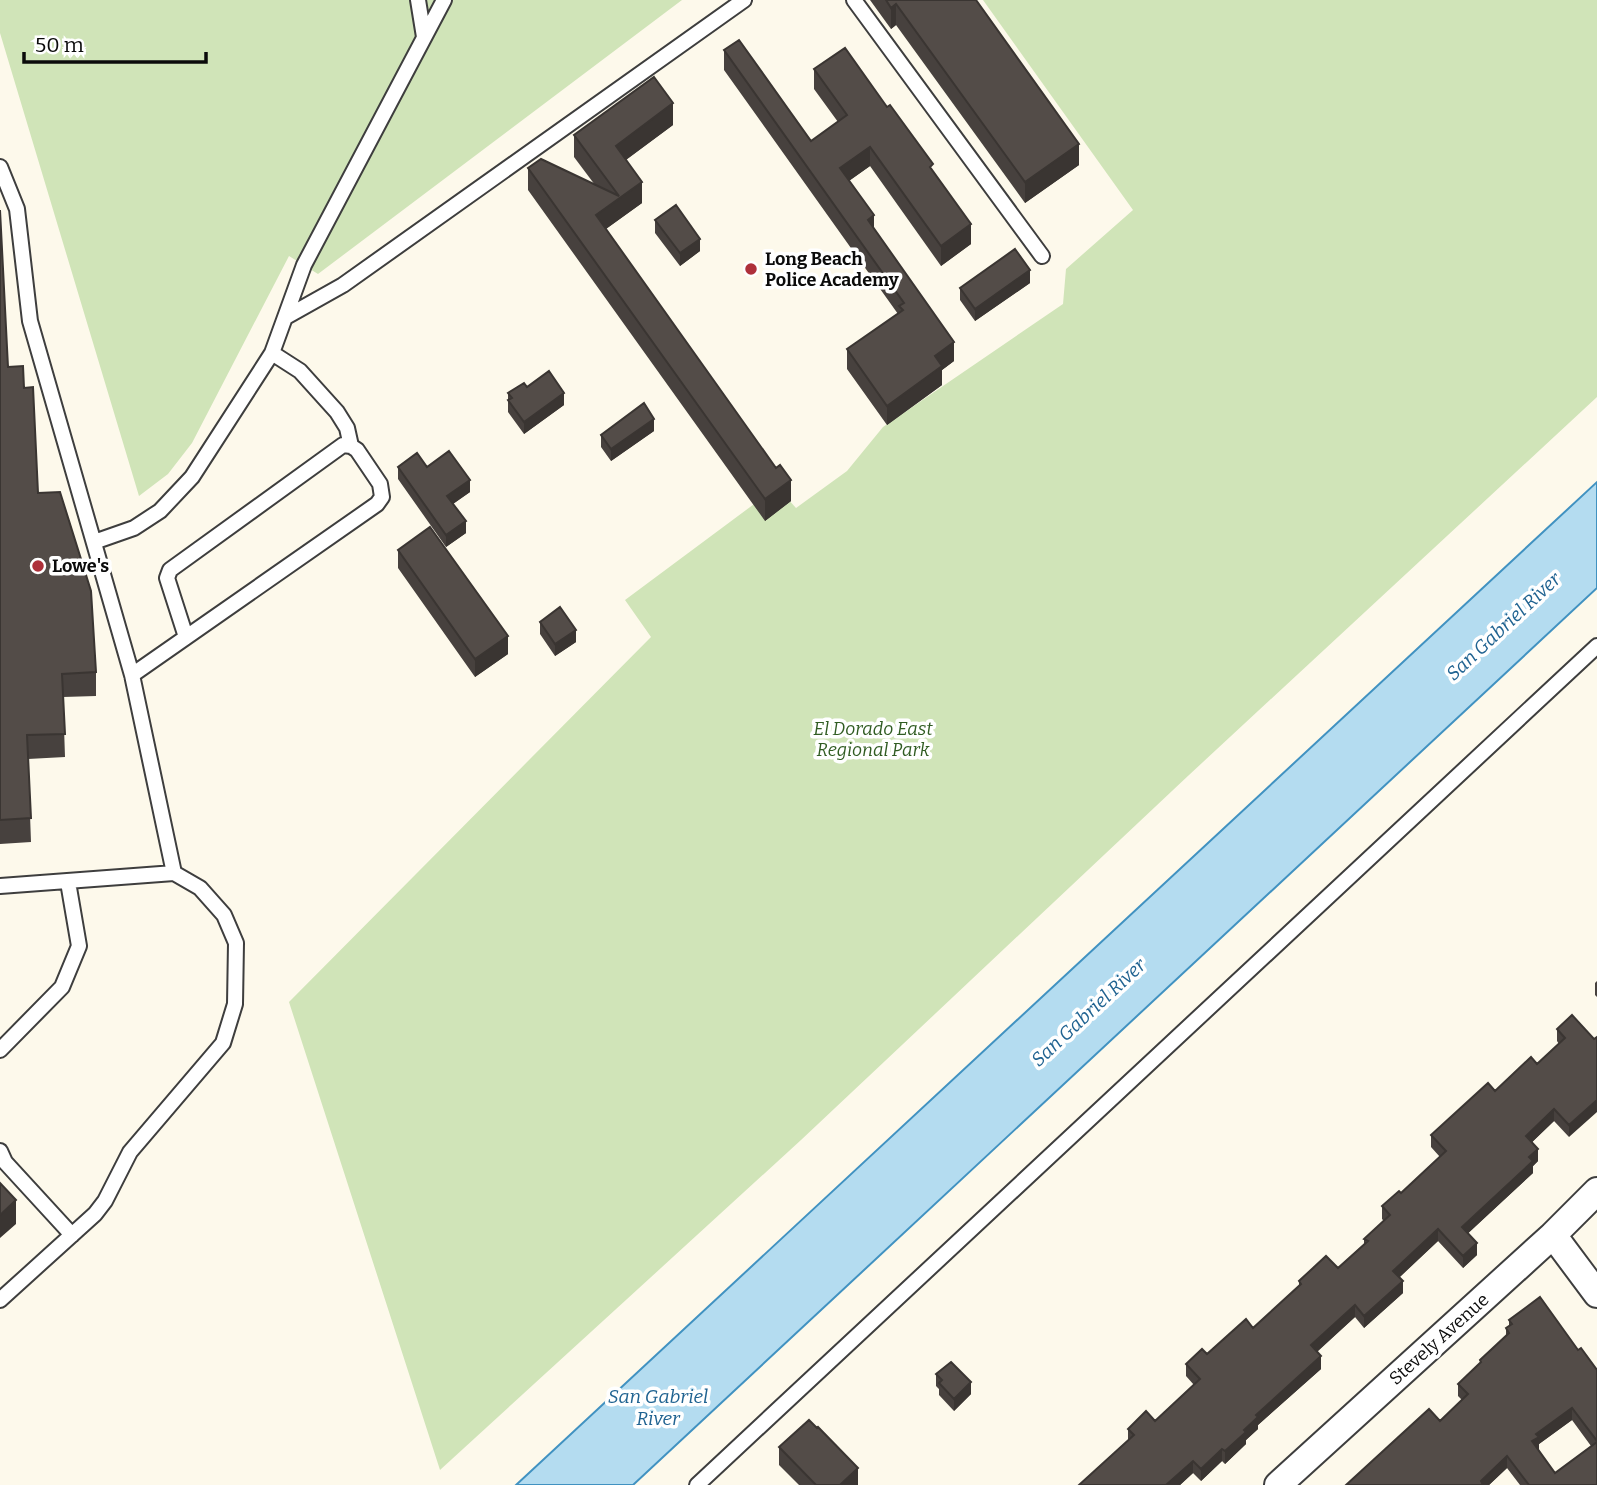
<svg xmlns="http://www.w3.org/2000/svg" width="1597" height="1485" font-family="Bitter,serif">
  <rect width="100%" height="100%" fill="#fdf9eb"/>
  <path fill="#d0e4b8" d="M 0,0 L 682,0 L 318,274 L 289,256 L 192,443 L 168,474 L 139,496 L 0,33 Z
    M 983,0 L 1597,0 L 1597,397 L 1189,775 L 801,1140 L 440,1470 L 289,1002 L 651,637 L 625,600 L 777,487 L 796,508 L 847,471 L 883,427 L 1063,304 L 1066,269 L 1133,210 Z"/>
  <path fill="#b4dcf0" stroke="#4192c1" stroke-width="2" d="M 1597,482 L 1597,588 L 633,1485 L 516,1485 Z"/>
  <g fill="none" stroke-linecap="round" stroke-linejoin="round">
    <defs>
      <path id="lane" d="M 418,0 L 424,37
        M 854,0 L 1042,256
        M 0,167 L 17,209 L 30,321 L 132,675 L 174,873
        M 286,317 L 343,285 L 744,0
        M 272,353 L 300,371 L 337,412 L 347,428 L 351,446
        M 94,542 L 134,528 L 160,511 L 192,477 L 272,353 L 304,265 L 444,0
        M 132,675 L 377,504 L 382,497 L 380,484 L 357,450 L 351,446 L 343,445 L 170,570 L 167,578 L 186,637
        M 0,886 L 174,873 L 200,888 L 224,915 L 236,943 L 235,1004 L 223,1043 L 130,1152 L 105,1201 L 95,1214 L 0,1300
        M 0,1050 L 62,987 L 79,946 L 68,882
        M 0,1151 L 5,1162 L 72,1235
        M 697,1485 L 1597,646"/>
      <path id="street" d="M 1553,1235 L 1597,1294
        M 1278,1485 L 1553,1235 L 1597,1191"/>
    </defs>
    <use href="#lane" stroke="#3e3e3e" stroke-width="18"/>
    <use href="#street" stroke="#3e3e3e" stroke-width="30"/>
    <use href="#lane" stroke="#fff" stroke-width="14"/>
    <use href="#street" stroke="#fff" stroke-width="26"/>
  </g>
  <path fill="#47413e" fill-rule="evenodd" d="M 870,0 L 976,0 L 1079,165 L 1025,203 L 896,25 L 891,29 Z
    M 724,50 L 811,141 L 838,122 L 814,89 L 814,69 L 933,171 L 971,244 L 941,266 L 870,166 L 849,181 L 874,228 L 954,361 L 942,370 L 942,385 L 887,425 L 847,369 L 847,349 L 898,314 L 724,70 Z
    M 673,125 L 626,160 L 642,203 L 606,229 L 791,501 L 765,521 L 528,190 L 528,168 L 595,185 L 574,157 L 574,135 Z
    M 0,210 L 8,367 L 24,388 L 38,493 L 96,672 L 96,696 L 63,697 L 65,757 L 28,759 L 31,842 L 0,844 Z
    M 655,220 L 700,251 L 680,266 L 655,233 Z
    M 1030,283 L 975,321 L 960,300 L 960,288 Z
    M 527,387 L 564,405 L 524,434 L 508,412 L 508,393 Z
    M 654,431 L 611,461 L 601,447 L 601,435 Z
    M 398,467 L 427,467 L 470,492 L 453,504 L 466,533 L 446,547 L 398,479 Z
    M 398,550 L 508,654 L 475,677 L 398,568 Z
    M 540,622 L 576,642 L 555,656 L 540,634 Z
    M 1597,981 L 1597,997 L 1595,995 L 1595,983 Z
    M 1572,1015 L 1569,1137 L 1554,1121 L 1532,1142 L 1538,1161 L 1533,1166 L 1533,1173 L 1468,1233 L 1477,1255 L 1463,1268 L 1438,1241 L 1400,1277 L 1403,1293 L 1364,1328 L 1355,1317 L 1317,1352 L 1321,1369 L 1258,1425 L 1258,1429 L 1246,1440 L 1246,1444 L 1225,1464 L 1222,1461 L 1201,1481 L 1193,1473 L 1180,1485 L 1079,1485 L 1128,1440 L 1128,1429 L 1155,1421 L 1194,1385 L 1186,1376 L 1186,1364 L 1207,1354 L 1253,1328 L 1299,1286 L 1299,1281 L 1338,1268 L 1364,1244 L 1364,1239 L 1384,1221 L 1382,1219 L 1382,1206 L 1401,1193 L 1440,1157 L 1431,1147 L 1431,1135 L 1495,1091 L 1537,1064 L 1559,1044 L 1557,1041 L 1557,1029 Z
    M 1509,1320 L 1578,1350 L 1597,1370 L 1597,1485 L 1520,1485 L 1507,1468 L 1489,1485 L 1346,1485 L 1440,1421 L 1462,1400 L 1458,1396 L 1458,1384 L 1480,1363 L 1480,1360 L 1506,1336 L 1506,1328 L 1509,1326 ZM 1572,1420 L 1591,1446 L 1555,1473 L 1538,1450 L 1539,1444 Z
    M 936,1374 L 971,1394 L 954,1411 L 939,1395 L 939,1389 L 936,1386 Z
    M 779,1447 L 858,1485 L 799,1485 L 779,1465 Z"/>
  <path fill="#3a3532" d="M 896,4 L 896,25 L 891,29 L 891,8 Z
    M 673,103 L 673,125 L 616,167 L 616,146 Z
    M 1079,144 L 1079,165 L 1025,203 L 1025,182 Z
    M 870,147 L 870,166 L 840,187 L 840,168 Z
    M 642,182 L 642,203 L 596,236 L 596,215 Z
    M 874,215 L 874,235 L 868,220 Z
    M 971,224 L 971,244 L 941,266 L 941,246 Z
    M 700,239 L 700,251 L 680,266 L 680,253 Z
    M 1030,270 L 1030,283 L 975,321 L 975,309 Z
    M 954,342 L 954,361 L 942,370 L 942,385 L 887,425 L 887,406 L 935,356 Z
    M 564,393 L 564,405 L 524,434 L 524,422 Z
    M 654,419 L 654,431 L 611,461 L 611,449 Z
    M 470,480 L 470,492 L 447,508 L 447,496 Z
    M 791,480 L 791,501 L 765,521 L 765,499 Z
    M 466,521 L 466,533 L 446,547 L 446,535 Z
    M 576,630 L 576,642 L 555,656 L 555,644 Z
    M 508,636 L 508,654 L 475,677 L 475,659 Z
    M 1597,1100 L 1597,1112 L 1569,1137 L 1569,1125 Z
    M 1554,1109 L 1554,1121 L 1526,1148 L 1526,1136 Z
    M 1538,1149 L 1538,1161 L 1533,1166 L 1533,1173 L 1462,1239 L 1462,1227 Z
    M 16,1200 L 16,1224 L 0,1238 L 0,1215 Z
    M 1438,1229 L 1438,1241 L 1393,1283 L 1393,1271 Z
    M 1477,1243 L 1477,1255 L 1463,1268 L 1463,1256 Z
    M 1403,1281 L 1403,1293 L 1364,1328 L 1364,1316 Z
    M 1355,1305 L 1355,1317 L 1311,1357 L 1311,1345 Z
    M 1321,1356 L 1321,1369 L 1258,1425 L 1258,1429 L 1246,1440 L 1246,1444 L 1225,1464 L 1225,1451 L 1256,1415 Z
    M 971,1382 L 971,1394 L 954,1411 L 954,1399 Z
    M 1572,1408 L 1572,1420 L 1539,1444 L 1539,1449 L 1532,1454 L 1532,1441 L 1536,1434 Z
    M 1222,1449 L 1222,1461 L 1201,1481 L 1201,1469 Z
    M 1507,1456 L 1507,1468 L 1489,1485 L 1481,1485 L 1481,1481 Z
    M 1193,1461 L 1193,1473 L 1180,1485 L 1166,1485 Z
    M 858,1468 L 858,1485 L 840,1485 Z"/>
  <path fill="#534c48" stroke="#3a3532" stroke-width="2" d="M 886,0 L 976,0 L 1079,144 L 1025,182 L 896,4 L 891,8 Z
    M 739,40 L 811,141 L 847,115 L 814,69 L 845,48 L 887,107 L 890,105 L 933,164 L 930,167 L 971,224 L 941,246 L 870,147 L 840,168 L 874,215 L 868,220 L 954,342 L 935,356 L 942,366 L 887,406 L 847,349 L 903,310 L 899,306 L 904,303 L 724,50 Z
    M 654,77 L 673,103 L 616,146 L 642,182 L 596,215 L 776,468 L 780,465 L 791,480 L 765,499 L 528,168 L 541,159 L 619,196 L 574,135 Z
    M 676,205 L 700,239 L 680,253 L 655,220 Z
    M 0,210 L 8,367 L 23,366 L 24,388 L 33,387 L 38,493 L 60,492 L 91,591 L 96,672 L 62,674 L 65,734 L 27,735 L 31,818 L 0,820 Z
    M 1015,249 L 1030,270 L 975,309 L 960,288 Z
    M 549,371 L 564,393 L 524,422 L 508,400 L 512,398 L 508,393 L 524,383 L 527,387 Z
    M 644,403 L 654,419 L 611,449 L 601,435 Z
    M 449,451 L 470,480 L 447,496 L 466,521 L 446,535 L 398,467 L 417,453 L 427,467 Z
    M 430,527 L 508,636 L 475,659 L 398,550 Z
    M 560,607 L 576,630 L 555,644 L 540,622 Z
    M 1572,1015 L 1594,1039 L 1597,1037 L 1597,1100 L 1569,1125 L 1554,1109 L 1526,1136 L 1538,1149 L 1529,1157 L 1533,1161 L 1462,1227 L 1477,1243 L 1463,1256 L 1438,1229 L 1393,1271 L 1403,1281 L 1364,1316 L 1355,1305 L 1311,1345 L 1321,1356 L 1256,1415 L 1258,1417 L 1244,1430 L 1246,1432 L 1225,1451 L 1222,1449 L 1201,1469 L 1193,1461 L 1166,1485 L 1079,1485 L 1134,1435 L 1128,1429 L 1146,1411 L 1155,1421 L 1200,1379 L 1186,1364 L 1202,1349 L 1207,1354 L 1246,1319 L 1253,1328 L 1301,1284 L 1299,1281 L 1326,1256 L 1338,1268 L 1368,1241 L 1364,1239 L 1390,1215 L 1382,1206 L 1399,1191 L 1401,1193 L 1446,1151 L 1431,1135 L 1488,1083 L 1495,1091 L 1531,1057 L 1537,1064 L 1565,1038 L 1557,1029 Z
    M 0,1183 L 16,1200 L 0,1215 Z
    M 1540,1297 L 1578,1350 L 1581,1348 L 1597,1370 L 1597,1441 L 1572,1408 L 1536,1434 L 1539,1437 L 1532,1441 L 1555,1473 L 1597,1442 L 1597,1485 L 1529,1485 L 1507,1456 L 1481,1481 L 1483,1485 L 1346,1485 L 1429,1409 L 1440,1421 L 1468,1394 L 1458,1384 L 1481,1362 L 1480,1360 L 1509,1333 L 1506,1328 L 1512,1324 L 1509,1320 Z
    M 951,1362 L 971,1382 L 954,1399 L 939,1383 L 942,1380 L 936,1374 Z
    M 809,1420 L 817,1428 L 818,1427 L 858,1468 L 840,1485 L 816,1485 L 779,1447 Z"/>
  <g fill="#ae303a" stroke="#fff" stroke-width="2.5">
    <circle cx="751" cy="269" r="7"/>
    <circle cx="38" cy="566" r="7"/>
  </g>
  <g text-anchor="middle" stroke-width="7" stroke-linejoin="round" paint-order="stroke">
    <g font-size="18" font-weight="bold" fill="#0b0b0b" stroke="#fff" text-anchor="start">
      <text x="765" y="265">Long Beach<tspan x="765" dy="21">Police Academy</tspan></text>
      <text x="52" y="572">Lowe's</text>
    </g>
    <g font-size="18" font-style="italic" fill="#305c22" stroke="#fff">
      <text x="873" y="735">El Dorado East<tspan x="873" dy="21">Regional Park</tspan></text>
    </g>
    <g font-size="18" fill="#0b0b0b" stroke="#fff">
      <text transform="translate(1439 1339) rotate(-42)" y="6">Stevely Avenue</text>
    </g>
    <g font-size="19" font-style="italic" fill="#206391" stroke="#fff">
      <text transform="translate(1503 626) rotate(-43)" y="7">San Gabriel River</text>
      <text transform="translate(1088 1012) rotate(-43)" y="7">San Gabriel River</text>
      <text x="658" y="1403">San Gabriel<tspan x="658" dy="22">River</tspan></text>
    </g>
  </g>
  <path d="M24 52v10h182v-10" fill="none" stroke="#0b0b0b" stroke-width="3.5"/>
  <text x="35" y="52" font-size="21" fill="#0b0b0b" stroke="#ffffff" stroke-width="5" paint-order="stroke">50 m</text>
</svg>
